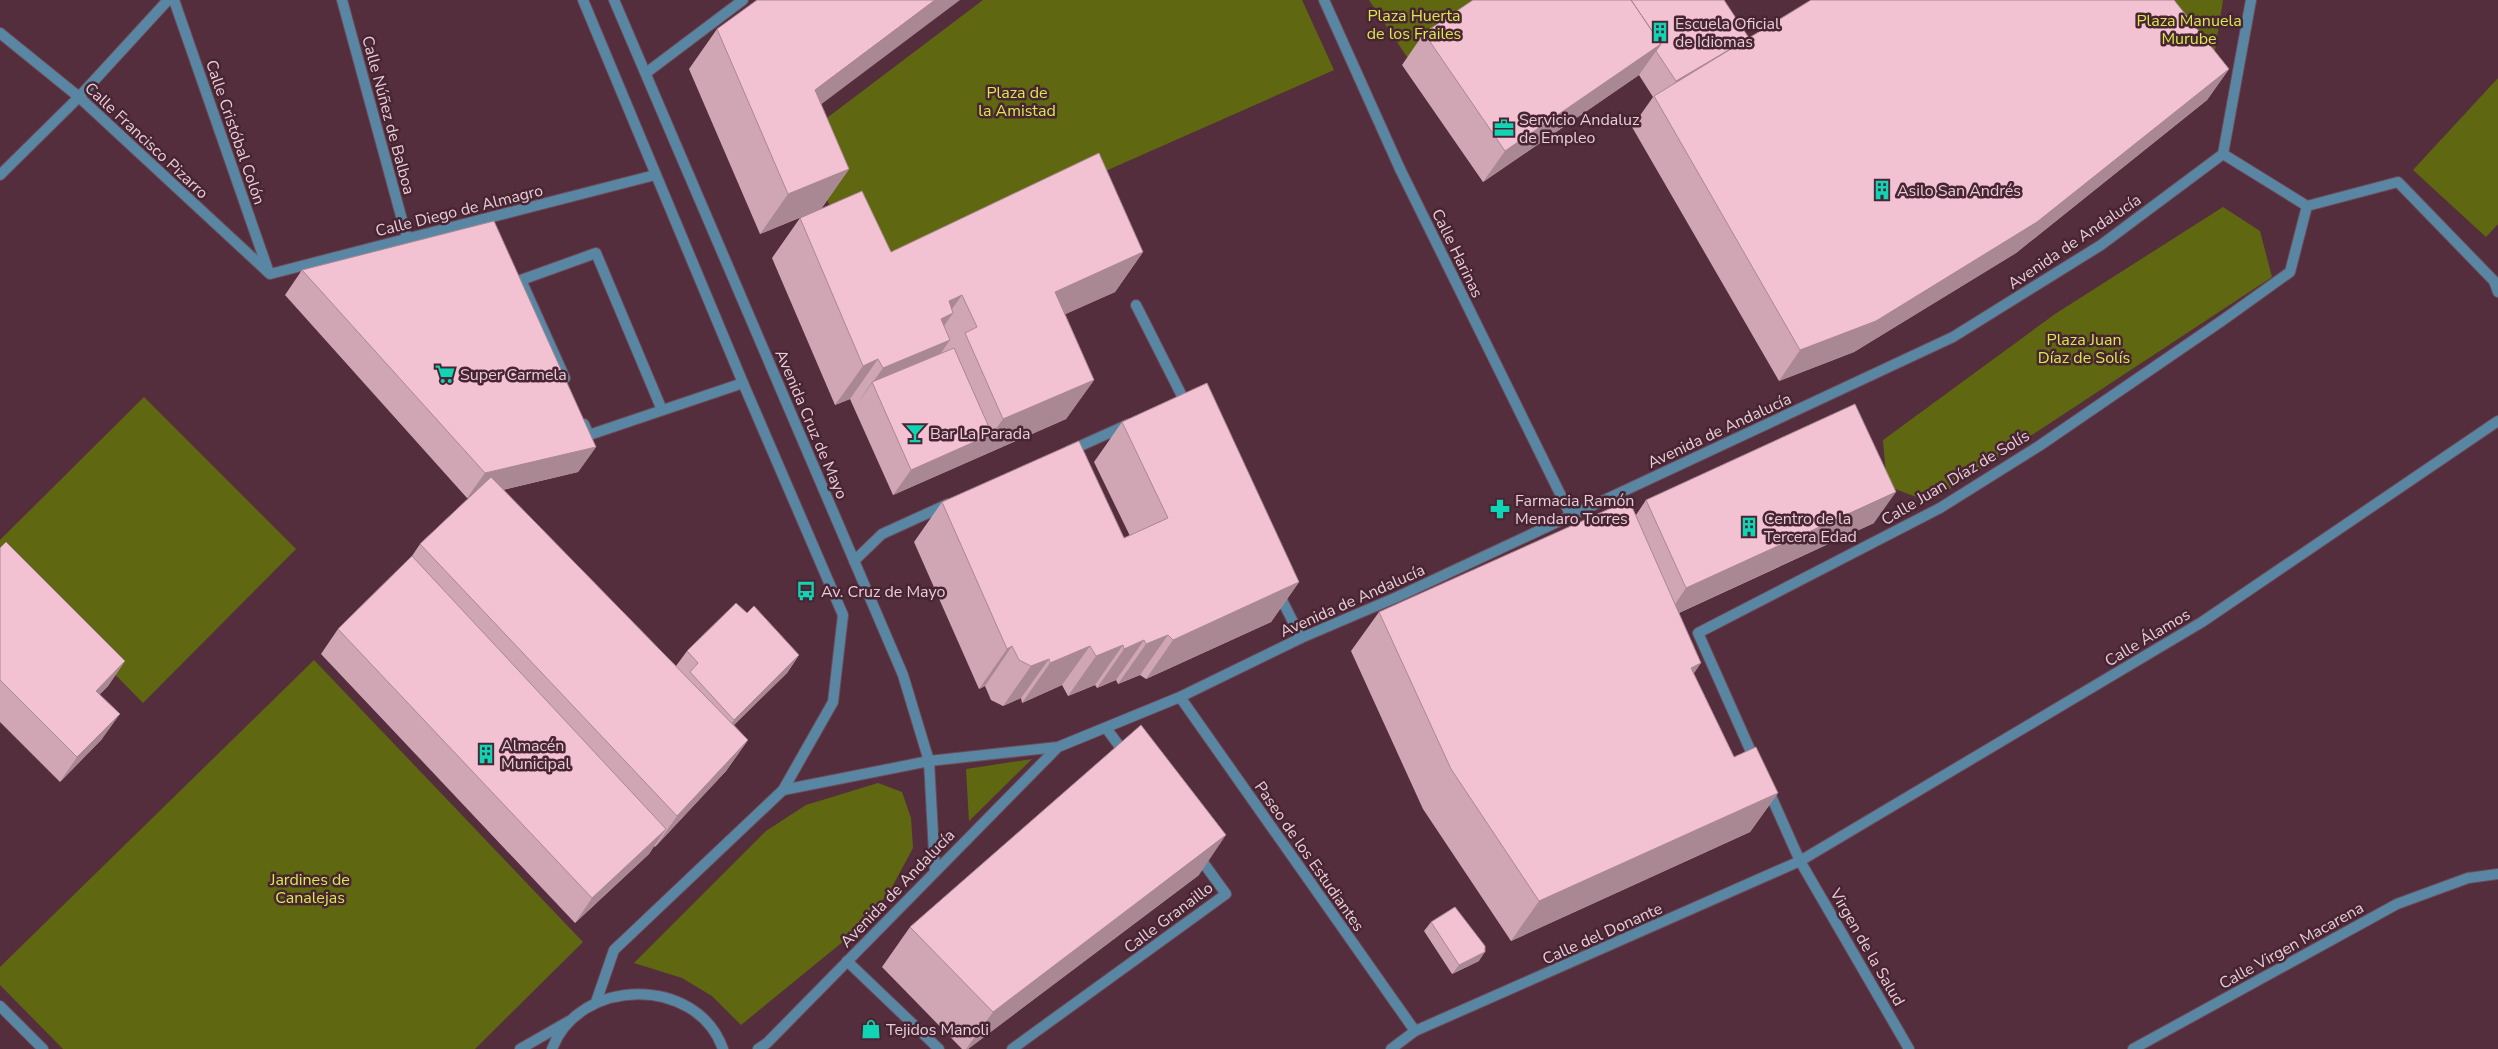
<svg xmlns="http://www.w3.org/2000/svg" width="2498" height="1049" font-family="'Nunito Sans',sans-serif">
  <rect width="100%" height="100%" fill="#542e3d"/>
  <path fill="#5f6810" d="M 983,0 L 1302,0 L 1334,70 L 863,278 L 799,139 Z
    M 1369,0 L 1495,0 L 1407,57 Z
    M 2131,0 L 2223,0 L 2207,100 Z
    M 2498,78 L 2498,224 L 2486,237 L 2413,170 Z
    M 2223,207 L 2260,231 L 2272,277 L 1930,502 L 1887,486 L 1883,440 L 2055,314 Z
    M 144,397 L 296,549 L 143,703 L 0,557 L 0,540 Z
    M 314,660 L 583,942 L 475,1049 L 63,1049 L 0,985 L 0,967 Z
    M 1032,759 L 969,821 L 966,769 Z
    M 878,783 L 902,792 L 911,818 L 913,848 L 891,889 L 861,927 L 741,1025 L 712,996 L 682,978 L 634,963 L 766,831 L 806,805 Z"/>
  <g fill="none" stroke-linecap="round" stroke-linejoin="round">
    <defs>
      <path id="service" d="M 565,378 L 521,280 L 596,253 L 662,410
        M 584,424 L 589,435 L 743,383
        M 1391,1049 L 1415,1031"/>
      <path id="pedestrian" d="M 1324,0 L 1400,169
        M 1106,728 L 1126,755
        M 0,1006 L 43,1049
        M 1012,1049 L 1226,894 L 1197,854"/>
      <path id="minor" d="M 174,0 L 269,273
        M 342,0 L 407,238
        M 0,33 L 79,97 L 270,274
        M 646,73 L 743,0
        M 1400,169 L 1571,516
        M 0,175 L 79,97 L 168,0
        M 270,274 L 655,175
        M 1136,305 L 1184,400
        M 1069,451 L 1129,424
        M 854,561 L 882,534 L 948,504
        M 1278,592 L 1301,638
        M 1756,763 L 1698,633 L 1940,508 L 2039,446 L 2223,320 L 2290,272 L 2307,206
        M 1767,787 L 1800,861 L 2202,622 L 2498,421
        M 847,961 L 939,1049"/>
      <path id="tertiary" d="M 583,0 L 743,383 L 843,615 L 833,702 L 783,790 L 614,950 L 596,1002
        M 614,0 L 903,675 L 929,761 L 935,871
        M 2223,154 L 2307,206 L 2398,182 L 2494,281 L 2498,292
        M 1180,697 L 1415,1031 L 1800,861 L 1909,1049
        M 783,790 L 929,761 L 1058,747 L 1180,697 L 1301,638 L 1397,597 L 1953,337 L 2101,245 L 2223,154 L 2251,0
        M 520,1049 L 569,1021
        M 552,1049 C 579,977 697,975 723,1049
        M 758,1049 L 767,1043 L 1058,747
        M 2133,1049 L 2397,904 L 2468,878 L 2498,874"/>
    </defs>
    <use href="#service" stroke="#6e4b59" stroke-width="12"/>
    <use href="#pedestrian" stroke="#6e4b59" stroke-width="12"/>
    <use href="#minor" stroke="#6e4b59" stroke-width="12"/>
    <use href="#tertiary" stroke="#6e4b59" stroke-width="12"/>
    <use href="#service" stroke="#5987a3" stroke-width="10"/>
    <use href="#pedestrian" stroke="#5987a3" stroke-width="10"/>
    <use href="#minor" stroke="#5987a3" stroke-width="10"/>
    <use href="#tertiary" stroke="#5987a3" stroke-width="10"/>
  </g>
  <path fill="#d0a6b5" d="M 717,29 L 821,104 L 849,169 L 821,209 L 760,234 L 689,69 Z
    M 1424,33 L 1749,38 L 2229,69 L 2207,100 L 2016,253 L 1854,352 L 1779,381 L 1632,127 L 1653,97 L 1639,75 L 1483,182 L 1402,65 Z
    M 800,218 L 891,252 L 1143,252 L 1115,292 L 1065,314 L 1094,380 L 1066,419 L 893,495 L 850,399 L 835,405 L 772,258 Z
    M 302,270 L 596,447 L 578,472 L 503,490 L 676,666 L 687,651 L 747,613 L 799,655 L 787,673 L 734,725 L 748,740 L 726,771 L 655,847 L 654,846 L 649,854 L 575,923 L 321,654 L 338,629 L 412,556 L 420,544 L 469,498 L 467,498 L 285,295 Z
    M 1122,422 L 1299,582 L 1271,622 L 1146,679 L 1140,675 L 1118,684 L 1116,680 L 1097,688 L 1095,685 L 1068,696 L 1062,685 L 1022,703 L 1021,698 L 1003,706 L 991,700 L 985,686 L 979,689 L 914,542 L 942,502 L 1124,538 L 1130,536 L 1094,462 Z
    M 1646,500 L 1874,523 L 1679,613 L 1694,674 L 1734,757 L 1778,793 L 1750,832 L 1511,941 L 1423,809 L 1351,651 L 1379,612 L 1636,515 Z
    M 0,548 L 125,661 L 108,686 L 100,694 L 102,739 L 60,782 L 0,722 Z
    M 1199,875 L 968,1049 L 962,1049 L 882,967 L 910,927 Z
    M 1431,922 L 1479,961 L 1452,974 L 1424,931 Z"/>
  <path fill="#a98793" d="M 935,0 L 960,0 L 787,130 L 815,90 Z
    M 1750,39 L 1732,63 L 1659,105 L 1676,81 Z
    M 1661,44 L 1639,75 L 1483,182 L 1505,151 Z
    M 2229,69 L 2207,100 L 2016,253 L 1854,352 L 1779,381 L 1800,350 Z
    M 849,169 L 821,209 L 760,234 L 788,194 Z
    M 1143,252 L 1115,292 L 1028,331 L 1055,292 Z
    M 962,295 L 947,316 L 953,313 L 928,349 L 950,340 L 922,380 L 872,382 L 855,407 L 883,368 L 949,301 Z
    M 878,359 L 850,399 L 835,405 L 863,366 Z
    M 1094,380 L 1066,419 L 893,495 L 911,470 L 992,434 L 1003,419 Z
    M 596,447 L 578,472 L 467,498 L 485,473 Z
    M 1896,492 L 1874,523 L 1665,619 L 1686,588 Z
    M 1299,582 L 1271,622 L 1146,679 L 1173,640 Z
    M 1168,635 L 1140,675 L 1118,684 L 1146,644 Z
    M 1144,640 L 1116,680 L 1097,688 L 1124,649 Z
    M 1123,645 L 1095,685 L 1068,696 L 1096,656 Z
    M 1012,646 L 985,686 L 979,689 L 1007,649 Z
    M 1090,646 L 1062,685 L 1022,703 L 1050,663 Z
    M 799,655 L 787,673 L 721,737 L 734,720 Z
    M 1049,659 L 1021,698 L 1003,706 L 1031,666 Z
    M 125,661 L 108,686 L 79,715 L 96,691 Z
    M 1701,663 L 1674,703 L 1691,668 Z
    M 120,714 L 102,739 L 60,782 L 77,757 Z
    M 748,740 L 726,771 L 655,847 L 677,816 Z
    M 1778,793 L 1750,832 L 1511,941 L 1539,901 Z
    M 666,829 L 649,854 L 575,923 L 592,898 Z
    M 1226,835 L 1199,875 L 968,1049 L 966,1049 L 993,1012 Z
    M 1485,952 L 1479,961 L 1452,974 L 1459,965 Z"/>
  <path fill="#f2c1d2" stroke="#a98793" d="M 757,0 L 935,0 L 815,90 L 849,169 L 788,194 L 717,29 Z
    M 1473,0 L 1631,0 L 1661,44 L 1505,151 L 1424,33 Z
    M 1631,0 L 1724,0 L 1749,38 L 1676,81 L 1656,51 L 1661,44 Z
    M 1811,0 L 2174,0 L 2229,69 L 2037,222 L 1876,321 L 1800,350 L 1654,96 Z
    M 1099,153 L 1143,252 L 1055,292 L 1094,380 L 1003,419 L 965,333 L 977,327 L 962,295 L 949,301 L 953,313 L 941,319 L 950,340 L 883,368 L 878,359 L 863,366 L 800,218 L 862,191 L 891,252 Z
    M 494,221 L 596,447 L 485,473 L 302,270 Z
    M 954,348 L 992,434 L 911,470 L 872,382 Z
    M 1207,383 L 1299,582 L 1173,640 L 1168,635 L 1146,644 L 1144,640 L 1124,649 L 1123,645 L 1096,656 L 1090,646 L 1050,663 L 1049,659 L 1031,666 L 1019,660 L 1012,646 L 1007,649 L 942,502 L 1079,441 L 1124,538 L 1168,518 L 1122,422 Z
    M 1855,404 L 1896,492 L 1686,588 L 1646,500 Z
    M 491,477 L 748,740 L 677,816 L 420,544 Z
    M 1629,500 L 1701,663 L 1691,668 L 1734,757 L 1756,747 L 1778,793 L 1539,901 L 1451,769 L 1379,612 Z
    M 6,542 L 125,661 L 96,691 L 120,714 L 77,757 L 0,680 L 0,548 Z
    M 412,556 L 666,829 L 592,898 L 338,629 Z
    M 736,603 L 747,613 L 754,606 L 799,655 L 734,720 L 690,672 L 698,663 L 687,651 Z
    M 1141,725 L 1226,835 L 993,1012 L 910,927 Z
    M 1455,907 L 1485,946 L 1485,952 L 1459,965 L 1431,922 Z"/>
  <defs>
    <symbol id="building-bare" viewBox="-9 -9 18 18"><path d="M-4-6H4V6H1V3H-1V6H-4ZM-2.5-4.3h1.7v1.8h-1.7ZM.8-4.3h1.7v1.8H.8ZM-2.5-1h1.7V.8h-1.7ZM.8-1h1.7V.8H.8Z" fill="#10d5b4" stroke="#492433" stroke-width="2.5" paint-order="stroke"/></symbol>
    <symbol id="office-bare" viewBox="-9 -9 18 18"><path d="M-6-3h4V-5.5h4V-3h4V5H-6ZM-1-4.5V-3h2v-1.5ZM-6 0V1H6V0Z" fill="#10d5b4" stroke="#492433" stroke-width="2.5" paint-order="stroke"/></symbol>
    <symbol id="supermarket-bare" viewBox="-9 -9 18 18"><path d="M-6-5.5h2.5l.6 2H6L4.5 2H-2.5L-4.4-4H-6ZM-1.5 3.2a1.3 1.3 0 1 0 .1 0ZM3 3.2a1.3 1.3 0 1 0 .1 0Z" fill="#10d5b4" stroke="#492433" stroke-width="2.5" paint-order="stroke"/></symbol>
    <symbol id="bar-bare" viewBox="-9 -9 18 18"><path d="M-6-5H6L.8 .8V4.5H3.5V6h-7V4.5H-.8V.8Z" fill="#10d5b4" stroke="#492433" stroke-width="2.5" paint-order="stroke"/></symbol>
    <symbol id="pharmacy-bare" viewBox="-9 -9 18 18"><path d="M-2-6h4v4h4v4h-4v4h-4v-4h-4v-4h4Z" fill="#10d5b4" stroke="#492433" stroke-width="2.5" paint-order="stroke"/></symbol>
    <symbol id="bus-bare" viewBox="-9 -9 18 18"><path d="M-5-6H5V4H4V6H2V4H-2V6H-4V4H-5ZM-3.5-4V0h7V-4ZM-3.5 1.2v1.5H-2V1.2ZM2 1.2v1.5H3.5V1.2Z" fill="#10d5b4" stroke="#492433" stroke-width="2.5" paint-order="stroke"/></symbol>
    <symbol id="shop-bare" viewBox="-9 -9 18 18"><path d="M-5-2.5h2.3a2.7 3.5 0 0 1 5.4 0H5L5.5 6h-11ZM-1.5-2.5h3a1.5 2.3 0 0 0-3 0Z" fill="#10d5b4" stroke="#492433" stroke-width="2.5" paint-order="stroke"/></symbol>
  </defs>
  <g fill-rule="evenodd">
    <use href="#building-bare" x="1646" y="18" width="28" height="28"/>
    <use href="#office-bare" x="1490" y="114" width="28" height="28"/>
    <use href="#building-bare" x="1868" y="176" width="28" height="28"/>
    <use href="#supermarket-bare" x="431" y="360" width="28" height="28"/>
    <use href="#bar-bare" x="901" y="419" width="28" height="28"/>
    <use href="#pharmacy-bare" x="1486" y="495" width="28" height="28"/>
    <use href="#building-bare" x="1735" y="513" width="28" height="28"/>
    <use href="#bus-bare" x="792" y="577" width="28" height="28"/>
    <use href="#building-bare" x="472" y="740" width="28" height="28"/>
    <use href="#shop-bare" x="857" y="1015" width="28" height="28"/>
  </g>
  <g text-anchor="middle" stroke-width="5" stroke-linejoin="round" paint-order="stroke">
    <g font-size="16" fill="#d8eb4d" stroke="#492433">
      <text x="1414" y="21">Plaza Huerta<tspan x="1414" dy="18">de los Frailes</tspan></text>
      <text x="2189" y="26">Plaza Manuela<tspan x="2189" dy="18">Murube</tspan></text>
      <text x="1017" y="98">Plaza de<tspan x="1017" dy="18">la Amistad</tspan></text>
      <text x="2084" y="345">Plaza Juan<tspan x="2084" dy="18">Díaz de Solís</tspan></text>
      <text x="310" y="885">Jardines de<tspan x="310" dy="18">Canalejas</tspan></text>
    </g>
    <g font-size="16" fill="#e6ced6" stroke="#492433" text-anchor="start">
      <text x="1675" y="29">Escuela Oficial<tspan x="1675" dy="18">de Idiomas</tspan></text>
      <text x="1519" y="125">Servicio Andaluz<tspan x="1519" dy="18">de Empleo</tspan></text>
      <text x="1897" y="196">Asilo San Andrés</text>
      <text x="460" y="380">Super Carmela</text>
      <text x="930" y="439">Bar La Parada</text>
      <text x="1515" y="506">Farmacia Ramón<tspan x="1515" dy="18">Mendaro Torres</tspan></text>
      <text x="1764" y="524">Centro de la<tspan x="1764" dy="18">Tercera Edad</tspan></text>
      <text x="821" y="597">Av. Cruz de Mayo</text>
      <text x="501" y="751">Almacén<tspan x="501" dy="18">Municipal</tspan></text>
      <text x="886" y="1035">Tejidos Manoli</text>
    </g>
    <g font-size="16" fill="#e6ced6" stroke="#492433">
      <text transform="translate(389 115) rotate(75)" y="6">Calle Núñez de Balboa</text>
      <text transform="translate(236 132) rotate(71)" y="6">Calle Cristóbal Colón</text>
      <text transform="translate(147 140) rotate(43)" y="6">Calle Francisco Pizarro</text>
      <text transform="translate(459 210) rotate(-14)" y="6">Calle Diego de Almagro</text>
      <text transform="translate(2074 241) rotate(-34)" y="6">Avenida de Andalucía</text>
      <text transform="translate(1458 253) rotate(64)" y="6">Calle Harinas</text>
      <text transform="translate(812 424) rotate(67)" y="6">Avenida Cruz de Mayo</text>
      <text transform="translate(1719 430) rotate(-25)" y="6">Avenida de Andalucía</text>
      <text transform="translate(1955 477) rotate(-31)" y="6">Calle Juan Díaz de Solís</text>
      <text transform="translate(1352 600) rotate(-24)" y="6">Avenida de Andalucía</text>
      <text transform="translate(2147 637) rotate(-31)" y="6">Calle Álamos</text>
      <text transform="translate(1310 856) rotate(55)" y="6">Paseo de los Estudiantes</text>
      <text transform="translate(897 888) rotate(-46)" y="6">Avenida de Andalucía</text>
      <text transform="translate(1168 917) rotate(-37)" y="6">Calle Granaillo</text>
      <text transform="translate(1602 933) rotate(-24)" y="6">Calle del Donante</text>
      <text transform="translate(2291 945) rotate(-29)" y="6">Calle Virgen Macarena</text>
      <text transform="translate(1868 947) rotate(60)" y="6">Virgen de la Salud</text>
    </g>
  </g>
</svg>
